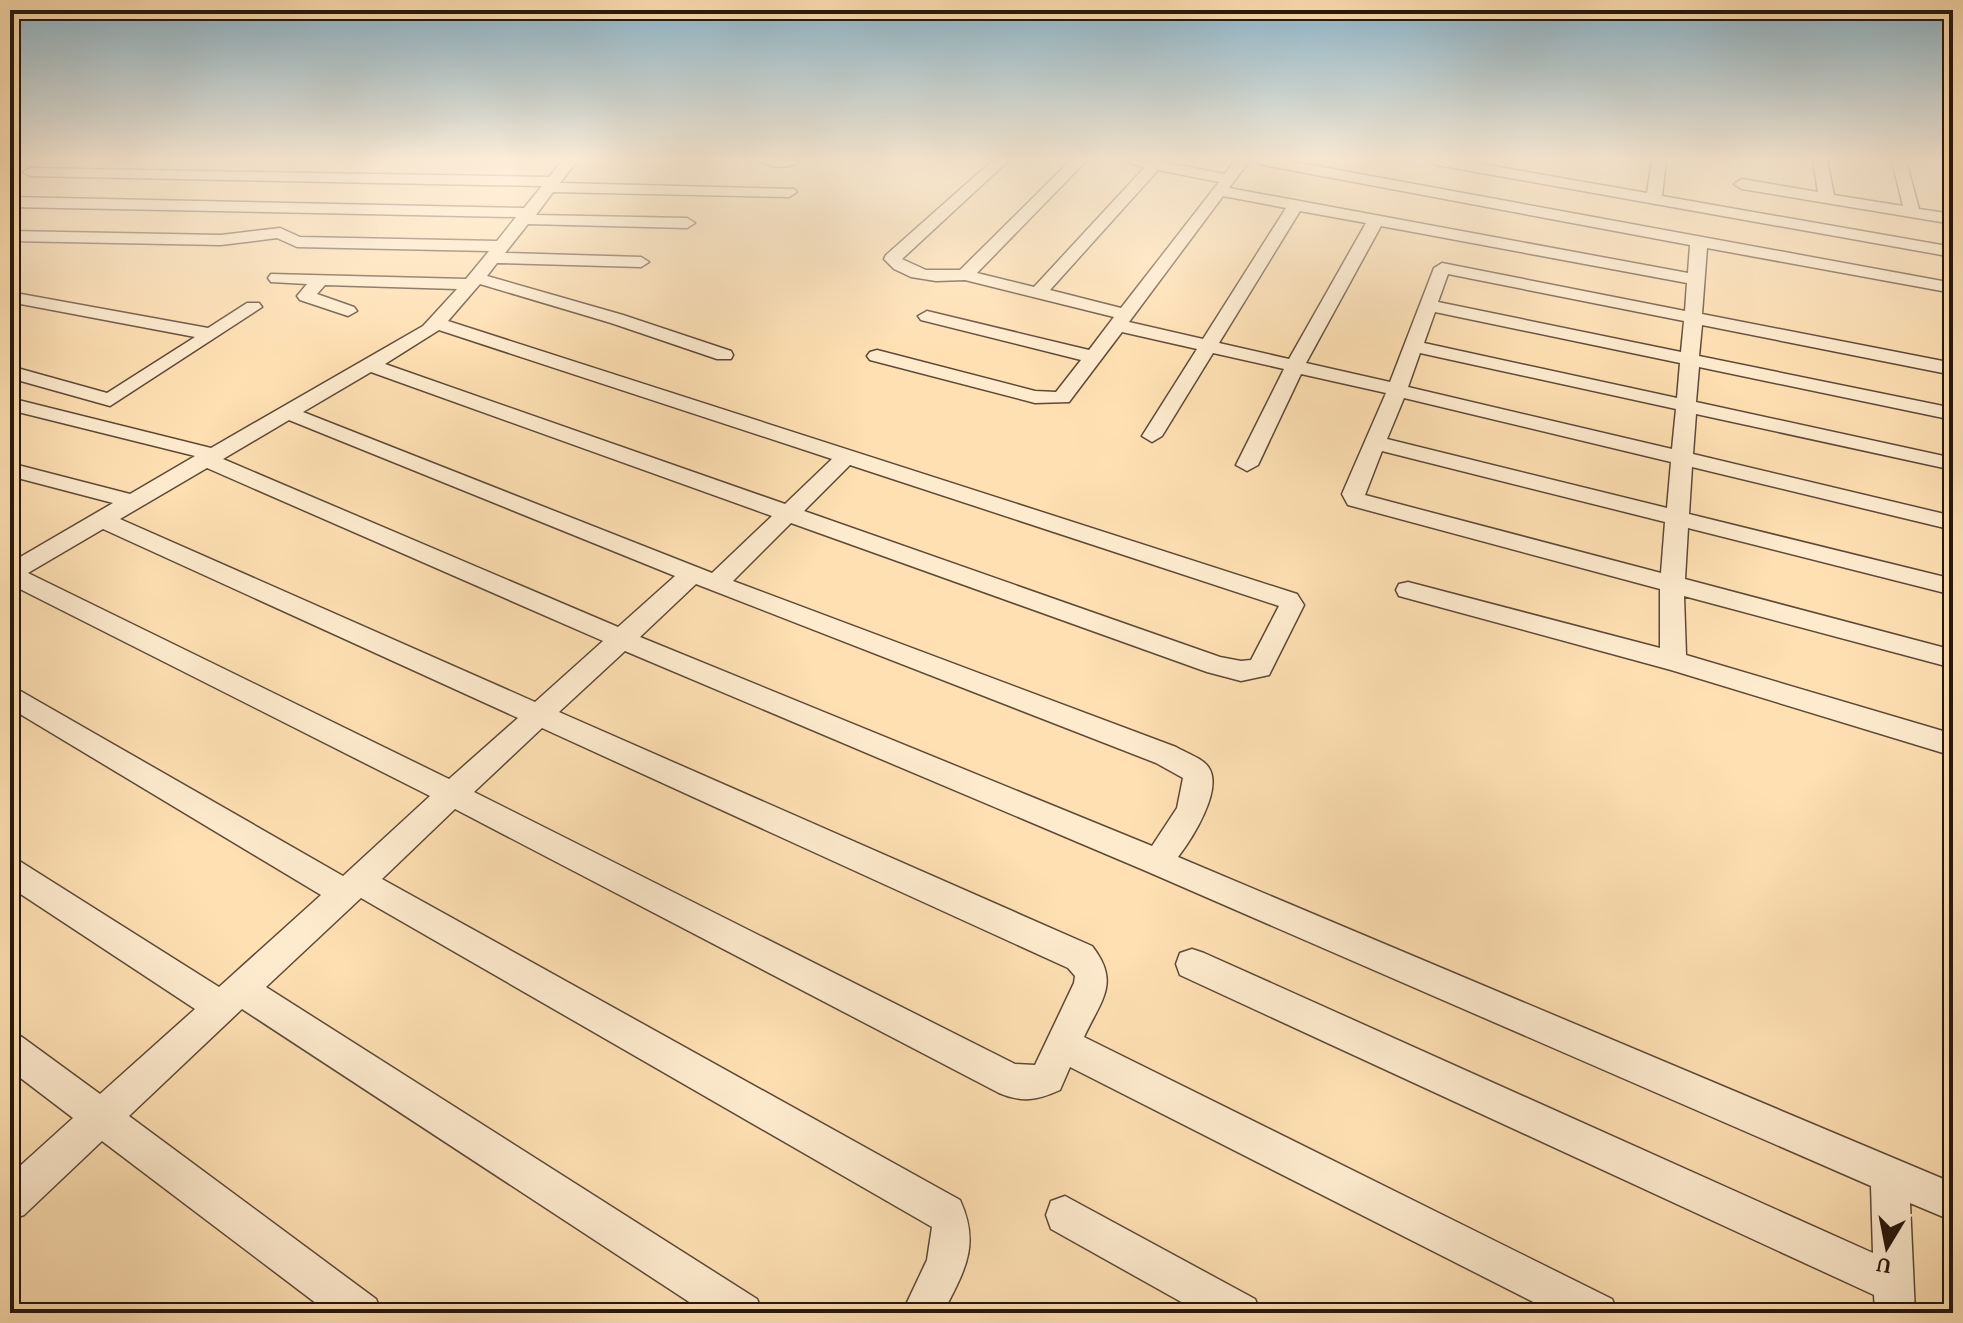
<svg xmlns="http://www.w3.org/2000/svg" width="1963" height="1323" font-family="'Gentium Book Plus',serif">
  <rect width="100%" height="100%" fill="#fee0b3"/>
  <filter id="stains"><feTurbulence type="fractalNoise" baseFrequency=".0025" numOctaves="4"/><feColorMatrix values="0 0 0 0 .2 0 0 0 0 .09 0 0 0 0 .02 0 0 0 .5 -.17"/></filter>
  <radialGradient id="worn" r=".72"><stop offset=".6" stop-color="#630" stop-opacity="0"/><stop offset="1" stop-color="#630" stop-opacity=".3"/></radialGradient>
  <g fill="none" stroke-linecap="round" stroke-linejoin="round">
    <defs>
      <path id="minor" d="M 562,161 L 577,161 L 560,183 L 794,189 L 797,192 L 789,197 L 553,192 L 536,215 L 687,218 L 695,223 L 687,228 L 528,224 L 505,253 L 641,257 L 649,262 L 641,267 L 497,263 L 487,276 L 623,315 L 731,351 L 733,355 L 731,359 L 717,359 L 611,323 L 480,284 L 448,321 L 1297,594 L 1304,605 L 1269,675 L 1241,681 L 1207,672 L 791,523 L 733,581 L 1176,747 C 1186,753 1203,758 1209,768 C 1223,790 1192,839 1178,857 L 1953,1183 L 1953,1221 L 1910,1203 L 1915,1313 L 1875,1313 L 1874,1295 L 1180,975 L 1176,964 L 1180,953 L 1192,949 L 1204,953 L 1873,1253 L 1871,1186 L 1146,871 L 625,651 L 559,712 L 1092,946 C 1121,983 1101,1000 1084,1037 L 1612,1299 L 1618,1313 L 1555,1313 L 1070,1067 L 1060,1090 C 1038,1100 1022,1103 999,1093 L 455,809 L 382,879 L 960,1200 C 981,1246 964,1271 943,1313 L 902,1313 L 927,1260 L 932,1227 L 361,898 L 266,987 L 757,1299 L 763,1313 L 706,1313 L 242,1009 L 129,1116 L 376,1299 L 382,1313 L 329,1313 L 102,1141 L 24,1215 L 10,1220 L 10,1175 L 73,1118 L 10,1070 L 10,1032 L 22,1037 L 100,1094 L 195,1009 L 10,887 L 10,858 L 21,862 L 219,987 L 321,895 L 10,708 L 10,685 L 343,876 L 430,796 L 10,584 L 10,563 L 113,503 L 10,476 L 10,463 L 130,494 L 195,456 L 10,410 L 10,398 L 211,448 L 423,326 L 457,289 L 325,285 L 317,294 L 354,307 L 357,311 L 348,316 L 300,300 L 297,296 L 307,284 L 271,282 L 268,278 L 271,274 L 466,279 L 489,251 L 297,247 L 277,238 L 221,245 L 10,241 L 10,231 L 221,235 L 280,228 L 300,237 L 497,241 L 516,217 L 10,207 L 10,197 L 524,208 L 542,186 L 30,176 L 23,172 L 30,168 L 549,177 ZM 439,330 L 832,459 L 785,504 L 385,364 ZM 371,372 L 772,516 L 712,573 L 303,412 ZM 289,420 L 675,576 L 618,627 L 223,459 ZM 850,465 L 1279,606 L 1251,660 L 1241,661 L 1220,657 L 804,511 ZM 207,468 L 603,641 L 535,702 L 120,519 ZM 103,529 L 518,718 L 449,779 L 28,573 ZM 696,584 L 1156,763 L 1183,778 L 1177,808 L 1152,846 L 640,637 ZM 542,728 L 1068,968 L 1075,976 L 1074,983 L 1035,1065 L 1015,1064 L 474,792 Z
        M 761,161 L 798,161 L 798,162 C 790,169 769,168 761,161 Z
        M 992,161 L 1008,161 L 902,259 L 926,270 L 960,270 L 1070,161 L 1086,161 L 977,273 L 1034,287 L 1144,168 L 1125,161 L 1158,161 L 1225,174 L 1234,161 L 1249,161 L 1229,188 L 1688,273 L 1690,245 L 1263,165 L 1256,161 L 1289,161 L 1953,283 L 1953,293 L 1707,248 L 1702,314 L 1953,363 L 1953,375 L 1702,325 L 1699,356 L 1953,408 L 1953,420 L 1699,367 L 1696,402 L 1953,458 L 1953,470 L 1696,414 L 1693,454 L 1953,516 L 1953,530 L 1692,467 L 1689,514 L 1953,579 L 1953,595 L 1688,528 L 1685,579 L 1953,650 L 1953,668 L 1684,596 L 1686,655 L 1953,734 L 1953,756 L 1671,670 L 1399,596 L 1396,590 L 1399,584 L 1408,582 L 1660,648 L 1660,589 L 1348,505 L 1342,494 L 1386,393 L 1301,374 L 1258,465 L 1247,471 L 1236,465 L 1284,369 L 1213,353 L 1162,436 L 1152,442 L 1142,436 L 1197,349 L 1122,332 L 1069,402 L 1035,403 L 870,360 L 867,356 L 870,352 L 877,350 L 1035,391 L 1056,392 L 1081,360 L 921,320 L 918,316 L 927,311 L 1089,350 L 1114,317 L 965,280 L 936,281 L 911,277 L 894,269 L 884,259 L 886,255 ZM 1158,170 L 1219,182 L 1121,308 L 1050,290 ZM 1223,196 L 1286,208 L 1203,339 L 1129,322 ZM 1300,211 L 1366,223 L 1289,359 L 1219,343 ZM 1381,226 L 1687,283 L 1685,311 L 1442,263 L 1434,268 L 1390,382 L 1306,363 ZM 1448,274 L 1684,321 L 1681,352 L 1438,302 ZM 1435,312 L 1680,363 L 1677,398 L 1424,343 ZM 1420,353 L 1676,409 L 1672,449 L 1408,387 ZM 1404,398 L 1671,462 L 1667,508 L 1387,439 ZM 1382,451 L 1665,522 L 1661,573 L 1365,495 Z
        M 1430,161 L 1464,161 L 1647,193 L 1652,161 L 1666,161 L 1662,196 L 1953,247 L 1953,257 L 1437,165 Z
        M 1813,161 L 1827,161 L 1834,195 L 1903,206 L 1892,161 L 1906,161 L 1919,209 L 1953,214 L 1953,224 L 1742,189 L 1734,184 L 1742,179 L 1818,192 Z
        M 10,292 L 208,328 L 247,303 L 259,303 L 262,307 L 110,406 L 10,378 L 10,366 L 107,393 L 195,337 L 10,302 Z
        M 1065,1196 L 1255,1299 L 1261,1313 L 1201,1313 L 1051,1229 L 1046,1215 L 1051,1201 Z"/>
    </defs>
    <use href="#minor" stroke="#5d4936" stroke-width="3"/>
    <use href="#minor" fill="#feebce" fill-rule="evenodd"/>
  </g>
  <linearGradient id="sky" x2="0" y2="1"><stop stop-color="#8bb8d0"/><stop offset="0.46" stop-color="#fff1dd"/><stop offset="1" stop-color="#fff1dd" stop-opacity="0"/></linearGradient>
  <rect width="1963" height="347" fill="url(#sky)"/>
  <rect width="1963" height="1323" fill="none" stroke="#fee0b3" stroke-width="40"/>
  <rect x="12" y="12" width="1939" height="1299" fill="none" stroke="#27170c" stroke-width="4"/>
  <rect x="20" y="20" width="1923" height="1283" fill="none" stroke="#27170c" stroke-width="2"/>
  <g transform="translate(1887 1247) rotate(190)" stroke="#feebce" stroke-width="6" paint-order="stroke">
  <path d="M0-6L14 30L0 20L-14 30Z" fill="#27170c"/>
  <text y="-12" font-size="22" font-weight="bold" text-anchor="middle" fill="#27170c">U</text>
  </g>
  <rect width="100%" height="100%" filter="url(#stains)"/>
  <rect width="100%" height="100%" fill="url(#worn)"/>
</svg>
